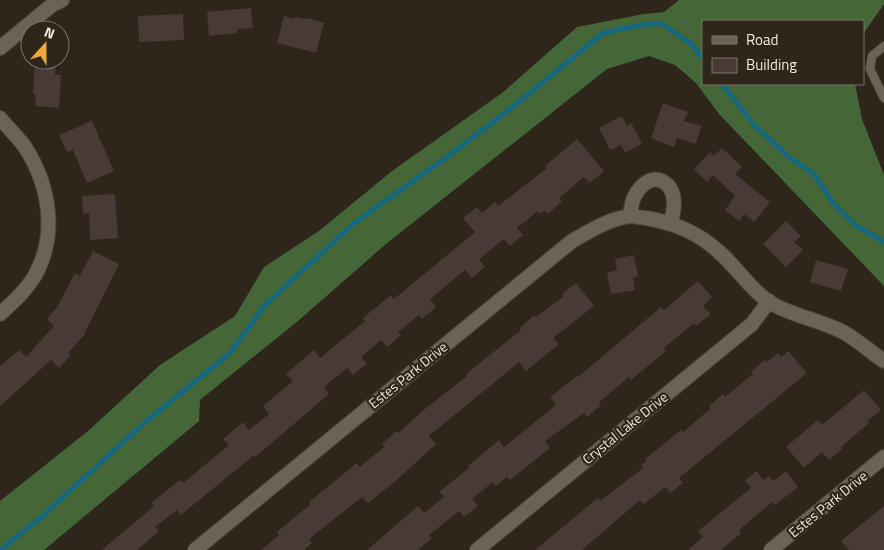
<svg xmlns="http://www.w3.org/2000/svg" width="884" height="550" font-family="'Titillium Web',sans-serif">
  <rect width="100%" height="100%" fill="#2e251b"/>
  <path fill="#456738" d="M 679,0 L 884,0 L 884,4 L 863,34 L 863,21 L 703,21 L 703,84 L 855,84 L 862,119 L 884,175 L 884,286 L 719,114 L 696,83 L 675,65 L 649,56 L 607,69 L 386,244 L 298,321 L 200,400 L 199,421 L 44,550 L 0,550 L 0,501 L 88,431 L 160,365 L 235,316 L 264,267 L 319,231 L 392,171 L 502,93 L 577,27 L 644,14 L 664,12 Z"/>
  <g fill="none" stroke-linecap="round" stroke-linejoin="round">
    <path stroke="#15687d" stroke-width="5" d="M 722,84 L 755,126 L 789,157 L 814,174 L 832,202 L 855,225 L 884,242
      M 0,550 L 39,519 L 143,424 L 230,353 L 265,305 L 353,224 L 444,159 L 510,109 L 603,33 L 634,26 L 661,23 L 691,44 L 703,59"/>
  </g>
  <path fill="#4a3a37" d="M 251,8 L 253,28 L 237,29 L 237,33 L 209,36 L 207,12 Z
    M 183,14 L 184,40 L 139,42 L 138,16 Z
    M 284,16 L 295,19 L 295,17 L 306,19 L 307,18 L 324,23 L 316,53 L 277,43 Z
    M 35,63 L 56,64 L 55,75 L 61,75 L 59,108 L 35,106 L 36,95 L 33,94 Z
    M 663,103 L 688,112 L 684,121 L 702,126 L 695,144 L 677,138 L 674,147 L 651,138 Z
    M 622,116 L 627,126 L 631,123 L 642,144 L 625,153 L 621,145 L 610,150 L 599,128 Z
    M 92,121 L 114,171 L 87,183 L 73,150 L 67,152 L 59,135 Z
    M 577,139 L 604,171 L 590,183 L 584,177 L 559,198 L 562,201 L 548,214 L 545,211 L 540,214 L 538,211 L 517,228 L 523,235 L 510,246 L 504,239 L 479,259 L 485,267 L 472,278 L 465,270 L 430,299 L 436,307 L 422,319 L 419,315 L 398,332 L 401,335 L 387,347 L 381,340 L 361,357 L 367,364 L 353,375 L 347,368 L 324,387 L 329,394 L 255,457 L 253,456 L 181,515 L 177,510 L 155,527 L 159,531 L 137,550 L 102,550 L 154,506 L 151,503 L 180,480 L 183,483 L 229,445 L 223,439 L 243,422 L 249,430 L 269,414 L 263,406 L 293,381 L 286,374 L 314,350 L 320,358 L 365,321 L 363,318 L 391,295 L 394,299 L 475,232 L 463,218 L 477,207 L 482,213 L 495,202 L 498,206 L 547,168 L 545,166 Z
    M 722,148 L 742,167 L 735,174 L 770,202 L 754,222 L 744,214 L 739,221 L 725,210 L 735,196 L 713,175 L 707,182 L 694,169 L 710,152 L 714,156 Z
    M 115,194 L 118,238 L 90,240 L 89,213 L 83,214 L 82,196 Z
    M 786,221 L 801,236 L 794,242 L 803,250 L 786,267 L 763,244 Z
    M 93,251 L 119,264 L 85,332 L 86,333 L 68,353 L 71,355 L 59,368 L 51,360 L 0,406 L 0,366 L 19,350 L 26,357 L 54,326 L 47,319 L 57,307 L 75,273 L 80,276 Z
    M 634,255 L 638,276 L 633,278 L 635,290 L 611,294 L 607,273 L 617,270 L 615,259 Z
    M 816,260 L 848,269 L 841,291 L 810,282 Z
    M 698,281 L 712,297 L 703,306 L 711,314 L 696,326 L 694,323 L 664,348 L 666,351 L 631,380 L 629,377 L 599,402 L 601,405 L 587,417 L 584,413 L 545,441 L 550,448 L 510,480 L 507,477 L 496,486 L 493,482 L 472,499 L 478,506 L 464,517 L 459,511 L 429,535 L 432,538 L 418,550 L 367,550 L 418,506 L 424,513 L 444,497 L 439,492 L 469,468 L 468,466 L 499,440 L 504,447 L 556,405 L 550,397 L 577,376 L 578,377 L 661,307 L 664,310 Z
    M 576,283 L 594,306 L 553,338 L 559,344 L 526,371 L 519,362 L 429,436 L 436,444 L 399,478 L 368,503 L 362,497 L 309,539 L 312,543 L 304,550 L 261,550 L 279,535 L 277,532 L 311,504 L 309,502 L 357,463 L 360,467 L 384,447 L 382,444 L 396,431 L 398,433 L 426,408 L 467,376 L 466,374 L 521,330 L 520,328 L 534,315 L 536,317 L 564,296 L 562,294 Z
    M 788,351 L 807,373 L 679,478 L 683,483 L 670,493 L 665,487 L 644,504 L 640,500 L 582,550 L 535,550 L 598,498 L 600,501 L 643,468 L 641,466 L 646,461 L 645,459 L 681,430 L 683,432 L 711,408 L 709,406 L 723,394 L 725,397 L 753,374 L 751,372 L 765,360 L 767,362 L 778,353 L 781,357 Z
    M 864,390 L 881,410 L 867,421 L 869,423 L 841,447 L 842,449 L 829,460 L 822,452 L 804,468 L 786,447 L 818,420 L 822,425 Z
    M 756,471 L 764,480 L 769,476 L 773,481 L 786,471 L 798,487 L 775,505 L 772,502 L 752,519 L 739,530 L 741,533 L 721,550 L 688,550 L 703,537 L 698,531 L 751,488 L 745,481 Z
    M 884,506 L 884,550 L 849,550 L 841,541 Z"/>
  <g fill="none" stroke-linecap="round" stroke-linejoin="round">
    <defs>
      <path id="service" d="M 884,46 L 872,56 L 870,69 L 884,98"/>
      <path id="minor" d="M 0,48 L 52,5 L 62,0
        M 0,118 C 8,128 18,137 25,147 C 50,186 58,236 34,277 C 25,292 12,303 0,314
        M 630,216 C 631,211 631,205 633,200 C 637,189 649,175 662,181 C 666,183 670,187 672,192 C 676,202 673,213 671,223
        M 195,550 L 572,241 C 590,231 610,218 631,216 C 635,216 642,218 646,218 C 674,223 697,232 718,251 C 736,266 749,288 769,302 C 792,316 820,320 843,332 C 858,340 870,352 884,361
        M 477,550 L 752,324 L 769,301
        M 771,550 L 884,457"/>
    </defs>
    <use href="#service" stroke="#4a433a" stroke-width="10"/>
    <use href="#minor" stroke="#4a433a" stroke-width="16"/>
    <use href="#service" stroke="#6c6256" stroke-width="8"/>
    <use href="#minor" stroke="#6c6256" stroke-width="14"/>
  </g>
  <g text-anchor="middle" stroke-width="4.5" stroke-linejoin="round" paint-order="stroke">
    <g font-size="14" fill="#eee9e2" stroke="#2e251b">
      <text transform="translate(408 375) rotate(-39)" y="5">Estes Park Drive</text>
      <text transform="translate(625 428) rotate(-39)" y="5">Crystal Lake Drive</text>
      <text transform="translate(828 504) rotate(-39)" y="5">Estes Park Drive</text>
    </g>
  </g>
  <rect x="702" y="20" width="162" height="65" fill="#2e251b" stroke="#7b736b"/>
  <rect x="712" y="36" width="25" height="8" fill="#6c6256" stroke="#7b736b"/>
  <text x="746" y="45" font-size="15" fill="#eee9e2">Road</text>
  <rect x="712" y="58" width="25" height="15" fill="#4a3a37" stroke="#7b736b"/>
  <text x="746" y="70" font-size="15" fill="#eee9e2">Building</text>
  <g transform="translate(45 45) rotate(21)"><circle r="24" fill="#2e251b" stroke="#7b736b"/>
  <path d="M0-4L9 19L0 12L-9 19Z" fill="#eda83b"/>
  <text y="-8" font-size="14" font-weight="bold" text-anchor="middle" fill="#eee9e2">N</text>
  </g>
</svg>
